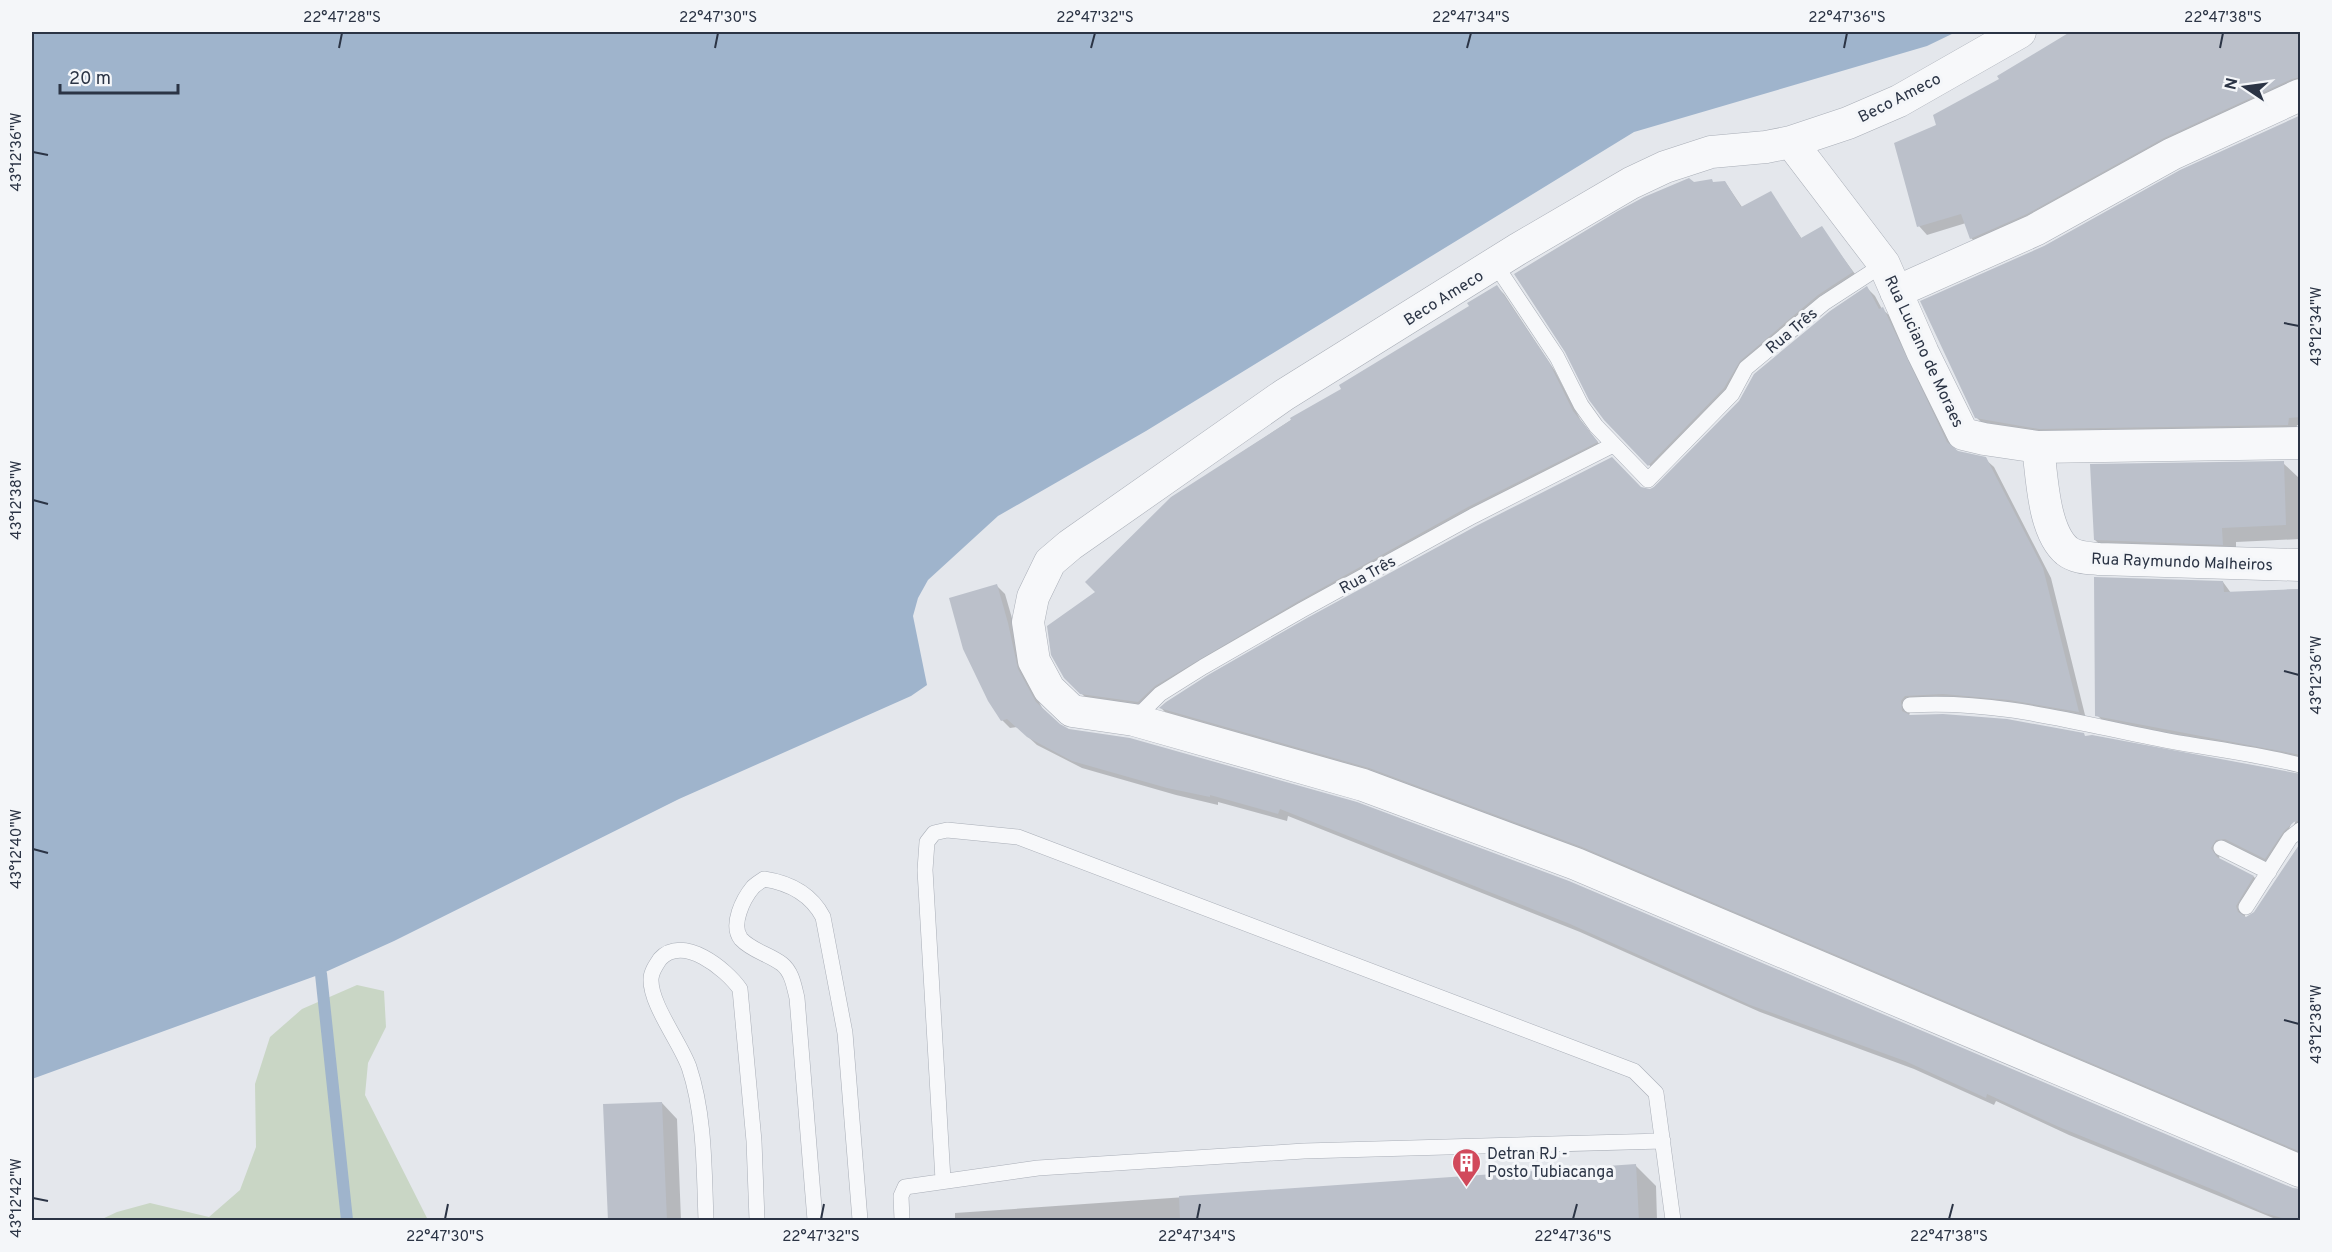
<svg xmlns="http://www.w3.org/2000/svg" width="2332" height="1252" font-family="Overpass,sans-serif">
  <rect width="100%" height="100%" fill="#e4e7ec"/>
  <path fill="#c9d6c5" d="M 357,985 L 384,991 L 386,1027 L 368,1063 L 365,1095 L 428,1220 L 100,1220 L 117,1212 L 150,1203 L 209,1217 L 240,1190 L 256,1147 L 255,1084 L 270,1037 L 302,1009 Z"/>
  <path fill="#9fb4cc" d="M 32,32 L 1956,32 L 1927,46 L 1634,132 L 1146,431 L 998,516 L 928,580 L 918,598 L 913,616 L 927,685 L 911,696 L 679,799 L 394,941 L 321,974 L 32,1079 Z"/>
  <path fill="#0003" d="M 2075,32 L 2300,32 L 2300,87 L 1980,247 L 1971,238 L 1966,223 L 1927,235 L 1919,226 L 1937,125 L 2001,79 L 1999,76 Z
    M 2300,116 L 2300,425 L 2297,425 L 2296,433 L 2049,437 L 1985,426 L 1977,418 L 2044,247 Z
    M 1725,182 L 1742,207 L 1770,193 L 1802,239 L 1821,228 L 1858,278 L 1823,301 L 1654,470 L 1605,419 L 1694,183 Z
    M 1497,287 L 1504,294 L 1555,371 L 1580,419 L 1603,449 L 1162,692 L 1145,709 L 1089,701 L 1065,677 L 1097,592 L 1172,498 L 1297,416 L 1343,389 L 1471,307 Z
    M 1867,288 L 1875,296 L 1882,309 L 1891,317 L 1953,449 L 1958,453 L 1985,459 L 1994,467 L 2051,578 L 2086,719 L 1914,704 L 1909,715 L 2086,737 L 2300,803 L 2289,829 L 2292,830 L 2300,810 L 2300,831 L 2273,866 L 2220,853 L 2219,859 L 2254,877 L 2262,885 L 2245,911 L 2245,917 L 2250,917 L 2255,913 L 2300,844 L 2300,1155 L 1169,716 L 1161,708 L 1641,489 L 1650,491 Z
    M 2283,463 L 2298,477 L 2300,539 L 2236,542 L 2236,559 L 2110,554 L 2095,540 Z
    M 2223,582 L 2231,593 L 2300,589 L 2300,761 L 2105,723 L 2097,715 Z
    M 997,586 L 1005,594 L 1016,632 L 1026,679 L 1044,711 L 1059,725 L 1068,730 L 1130,739 L 2293,1189 L 2300,1220 L 2278,1220 L 2069,1135 L 1996,1101 L 1994,1105 L 1914,1069 L 1760,1012 L 1580,932 L 1288,816 L 1287,821 L 1218,802 L 1218,805 L 1176,795 L 1082,768 L 1037,745 L 1017,727 L 1010,728 L 1002,720 Z
    M 662,1103 L 677,1119 L 681,1220 L 609,1220 Z
    M 1636,1166 L 1656,1186 L 1657,1220 L 955,1220 L 955,1213 Z"/>
  <g fill="none" stroke-linecap="round" stroke-linejoin="round">
    <path stroke="#9fb4cc" stroke-width="12" d="M 321,974 L 347,1220"/>
  </g>
  <path fill="#bbc0ca" d="M 2070,32 L 2301,32 L 2301,77 L 2292,79 L 2164,138 L 2027,214 L 1970,239 L 1961,214 L 1917,227 L 1894,143 L 1936,125 L 1933,115 L 1999,79 L 1997,76 Z
    M 2301,115 L 2301,417 L 2289,418 L 2288,425 L 2039,429 L 1975,418 L 1920,301 L 2044,246 L 2180,170 Z
    M 1689,178 L 1694,182 L 1712,179 L 1713,182 L 1725,181 L 1741,207 L 1771,191 L 1801,238 L 1822,226 L 1853,272 L 1818,295 L 1740,361 L 1724,388 L 1648,466 L 1604,420 L 1589,400 L 1565,352 L 1514,274 L 1618,211 L 1644,197 Z
    M 1497,285 L 1549,362 L 1573,411 L 1598,442 L 1468,507 L 1297,602 L 1155,686 L 1138,702 L 1080,694 L 1064,678 L 1051,655 L 1047,626 L 1095,592 L 1085,582 L 1171,497 L 1291,420 L 1290,418 L 1341,389 L 1339,385 L 1469,306 L 1467,303 Z
    M 1867,286 L 1879,309 L 1883,307 L 1947,442 L 1958,451 L 1986,457 L 2043,568 L 2079,712 L 2009,700 L 1943,694 L 1905,696 L 1901,701 L 1902,711 L 1910,715 L 1943,714 L 2007,719 L 2084,733 L 2085,736 L 2092,735 L 2301,774 L 2301,820 L 2294,822 L 2284,831 L 2265,859 L 2225,839 L 2216,840 L 2211,848 L 2217,857 L 2254,876 L 2236,906 L 2238,912 L 2246,917 L 2254,912 L 2301,842 L 2301,1152 L 1582,847 L 1369,768 L 1159,708 L 1166,702 L 1208,675 L 1307,618 L 1478,525 L 1612,457 L 1641,487 L 1650,489 L 1654,487 L 1739,401 L 1754,374 L 1830,311 Z
    M 2284,461 L 2286,525 L 2222,528 L 2223,545 L 2094,540 L 2090,464 Z
    M 2094,577 L 2223,581 L 2224,592 L 2301,589 L 2301,755 L 2095,716 Z
    M 997,584 L 1008,623 L 1018,669 L 1036,702 L 1060,724 L 1069,729 L 1130,738 L 1357,802 L 1569,881 L 2293,1188 L 2301,1189 L 2301,1221 L 2291,1221 L 2265,1213 L 2219,1192 L 2059,1127 L 1987,1094 L 1986,1098 L 1905,1061 L 1750,1005 L 1570,924 L 1280,809 L 1278,814 L 1210,795 L 1210,797 L 1167,788 L 1072,761 L 1027,737 L 1007,719 L 1001,721 L 988,701 L 963,649 L 949,598 Z
    M 662,1102 L 667,1221 L 608,1221 L 603,1104 Z
    M 1636,1164 L 1639,1221 L 1180,1221 L 1179,1196 Z"/>
  <g fill="none" stroke-linecap="round" stroke-linejoin="round">
    <defs>
      <path id="lane" d="M 1495,264 L 1557,357 L 1581,405 L 1596,426 L 1648,480 L 1732,394 L 1746,368 L 1824,303 L 1884,264
        M 1910,705 C 1998,699 2084,725 2169,741 C 2213,749 2257,754 2300,765
        M 1134,720 L 1160,694 L 1203,667 L 1302,610 L 1473,516 L 1613,445
        M 2221,848 L 2269,872
        M 2246,907 L 2290,838 L 2300,830
        M 943,1180 L 925,870 L 927,842 L 934,833 L 947,830 L 1018,837 L 1634,1071 L 1656,1093 L 1673,1220
        M 706,1220 C 704,1170 705,1115 689,1067 C 680,1042 650,1004 651,979 C 651,972 656,965 660,959 C 683,934 726,969 740,989 L 754,1141 L 757,1220
        M 815,1220 L 797,998 C 794,986 792,972 782,964 C 769,954 752,951 741,939 C 730,925 743,899 753,887 C 756,884 761,881 764,879 C 790,883 811,894 823,917 L 845,1033 L 860,1220
        M 902,1220 L 901,1196 L 905,1187 L 1038,1168 L 1304,1151 L 1663,1141"/>
      <path id="street" d="M 2020,32 L 1899,101 L 1848,123 L 1791,142 L 1766,147 L 1711,152 L 1665,167 L 1631,183 L 1518,249 L 1284,395 L 1070,545 L 1050,562 L 1033,597 L 1028,622 L 1034,661 L 1049,689 L 1072,711 L 1134,720 L 1363,785 L 1576,864 L 2300,1171
        M 1791,142 L 1884,264 L 1923,353 L 1963,434 L 1984,439 L 2038,447 L 2300,443
        M 1896,292 L 2035,230 L 2172,154 L 2300,95
        M 2038,447 C 2042,476 2043,531 2067,551 C 2076,558 2088,558 2099,559 L 2300,565"/>
    </defs>
    <use href="#lane" stroke="#a9aeb7" stroke-width="16"/>
    <use href="#street" stroke="#a9aeb7" stroke-width="33"/>
    <use href="#lane" stroke="#f7f8fa" stroke-width="15"/>
    <use href="#street" stroke="#f7f8fa" stroke-width="32"/>
  </g>
  <path fill="none" stroke="#2b3445" stroke-width="2" d="M 339,48 L 342,33M 715,48 L 718,33M 1091,48 L 1095,33M 1467,48 L 1471,33M 1844,48 L 1847,33M 2220,48 L 2223,33M 33,152 L 48,155M 2284,323 L 2299,326M 33,500 L 48,504M 2284,671 L 2299,675M 33,849 L 48,853M 2284,1020 L 2299,1024M 33,1198 L 48,1201M 445,1219 L 448,1204M 821,1219 L 824,1204M 1197,1219 L 1200,1204M 1573,1219 L 1577,1204M 1949,1219 L 1953,1204"/>
  <defs>
    <symbol id="building-pin" viewBox="-11 -11 22 30"><path d="M0 17L-7.5 6A9.5 9.5 0 1 1 7.5 6Z" fill="#d1495b" stroke="#f4f6f9"/><path d="M-4-6H4V6H1V3H-1V6H-4ZM-2.5-4.3h1.7v1.8h-1.7ZM.8-4.3h1.7v1.8H.8ZM-2.5-1h1.7V.8h-1.7ZM.8-1h1.7V.8H.8Z" fill="#fff"/></symbol>
  </defs>
  <g fill-rule="evenodd">
    <use href="#building-pin" x="1450" y="1146" width="33" height="45"/>
  </g>
  <g text-anchor="middle" stroke-width="6" stroke-linejoin="round" paint-order="stroke">
    <g font-size="16" fill="#2b3445" stroke="#f4f6f9">
      <text transform="translate(1899 97) rotate(-27)" y="6">Beco Ameco</text>
      <text transform="translate(1443 297) rotate(-32)" y="6">Beco Ameco</text>
      <text transform="translate(1791 330) rotate(-40)" y="6">Rua Três</text>
      <text transform="translate(1925 351) rotate(65)" y="6">Rua Luciano de Moraes</text>
      <text transform="translate(2182 561) rotate(2)" y="6">Rua Raymundo Malheiros</text>
      <text transform="translate(1367 574) rotate(-29)" y="6">Rua Três</text>
    </g>
    <g font-size="16" fill="#2b3445" stroke="#f4f6f9" text-anchor="start">
      <text x="1487" y="1159">Detran RJ -<tspan x="1487" dy="18">Posto Tubiacanga</tspan></text>
    </g>
  </g>
  <rect width="2332" height="1252" fill="none" stroke="#f4f6f9" stroke-width="66"/>
  <g transform="translate(2245 87) rotate(283)" stroke="#f4f6f9" stroke-width="4.5" paint-order="stroke">
  <path d="M0-4.5L10 22L0 15L-10 22Z" fill="#2b3445"/>
  <text y="-9" font-size="16" font-weight="bold" text-anchor="middle" fill="#2b3445">N</text>
  </g>
  <path d="M60 84v9h118v-9" fill="none" stroke="#2b3445" stroke-width="3"/>
  <text x="69" y="84" font-size="18" fill="#2b3445" stroke="#f4f6f9" stroke-width="4.5" paint-order="stroke">20 m</text>
  <rect x="33" y="33" width="2266" height="1186" fill="none" stroke="#2b3445" stroke-width="2"/>
  <g font-size="15" text-anchor="middle" fill="#2b3445">
    <text x="342" y="22">22°47'28"S</text>
    <text x="718" y="22">22°47'30"S</text>
    <text x="1095" y="22">22°47'32"S</text>
    <text x="1471" y="22">22°47'34"S</text>
    <text x="1847" y="22">22°47'36"S</text>
    <text x="2223" y="22">22°47'38"S</text>
    <text transform="translate(16 152) rotate(-90)" y="5">43°12'36"W</text>
    <text transform="translate(2316 326) rotate(-90)" y="5">43°12'34"W</text>
    <text transform="translate(16 500) rotate(-90)" y="5">43°12'38"W</text>
    <text transform="translate(2316 675) rotate(-90)" y="5">43°12'36"W</text>
    <text transform="translate(16 849) rotate(-90)" y="5">43°12'40"W</text>
    <text transform="translate(2316 1024) rotate(-90)" y="5">43°12'38"W</text>
    <text transform="translate(16 1198) rotate(-90)" y="5">43°12'42"W</text>
    <text x="445" y="1241">22°47'30"S</text>
    <text x="821" y="1241">22°47'32"S</text>
    <text x="1197" y="1241">22°47'34"S</text>
    <text x="1573" y="1241">22°47'36"S</text>
    <text x="1949" y="1241">22°47'38"S</text>
  </g>
</svg>
